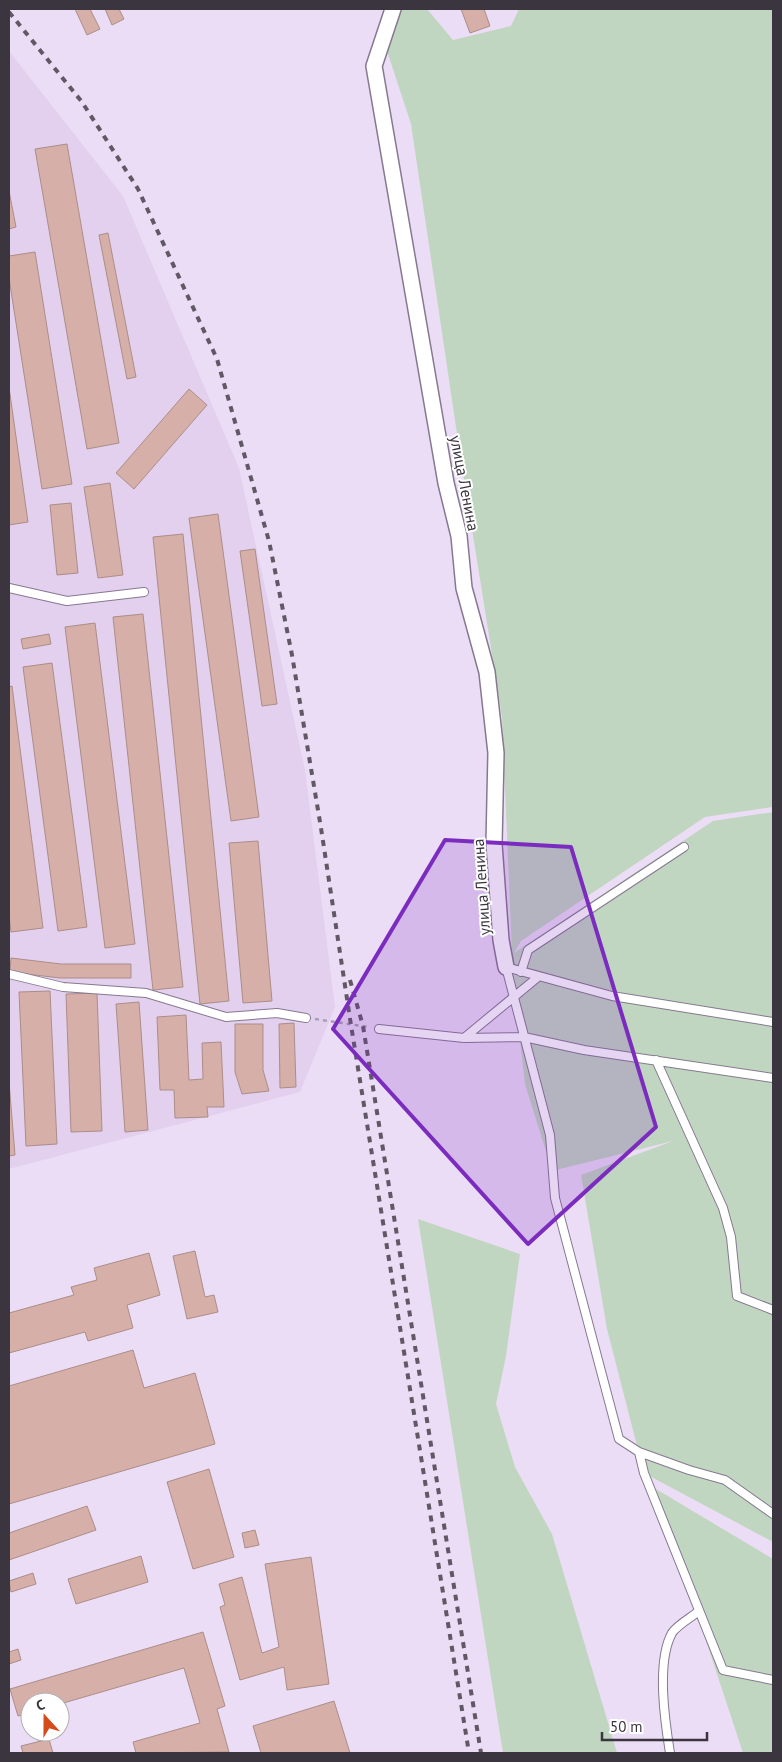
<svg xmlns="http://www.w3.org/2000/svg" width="782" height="1762" font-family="'PT Sans',sans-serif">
  <rect width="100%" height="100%" fill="#ecddf6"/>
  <path fill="#e3d0ee" d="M 9,51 L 123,196 L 239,468 L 305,770 L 335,1007 L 300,1092 L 9,1169 Z"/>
  <path fill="#c1d6c0" d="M 399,9 L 427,9 L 453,40 L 511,26 L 519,9 L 773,9 L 773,807 L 705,817 L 521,941 L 514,953 L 713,821 L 773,812 L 773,1542 L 644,1473 L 607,1329 L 581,1175 L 673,1141 L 552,1171 L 525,1084 L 513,978 L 502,717 L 460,454 L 411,124 L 387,51 Z
    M 418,1219 L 520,1254 L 506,1356 L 496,1404 L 515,1467 L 552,1534 L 617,1753 L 503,1753 Z
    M 656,1489 L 773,1559 L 773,1753 L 743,1753 Z"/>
  <path fill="#d6afa8" stroke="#ab8d88" d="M 75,9 L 90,9 L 100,29 L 87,35 Z
    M 105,9 L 119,9 L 124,19 L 112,25 Z
    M 461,9 L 484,9 L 490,26 L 470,33 Z
    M 67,144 L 119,443 L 87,449 L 35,149 Z
    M 9,191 L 16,227 L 9,229 Z
    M 108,233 L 136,377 L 127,379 L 99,235 Z
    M 35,252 L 72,484 L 42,489 L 9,278 L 9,256 Z
    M 9,387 L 28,522 L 9,525 Z
    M 189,389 L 207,405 L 134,489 L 116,473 Z
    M 110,483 L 123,575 L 98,578 L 84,487 Z
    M 71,503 L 78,573 L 57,575 L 50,505 Z
    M 218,514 L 259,817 L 231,821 L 189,518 Z
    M 183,534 L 229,1001 L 200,1004 L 153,537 Z
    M 255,549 L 277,704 L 262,706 L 240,551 Z
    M 143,614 L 183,987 L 153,990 L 113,617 Z
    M 95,623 L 135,944 L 105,948 L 65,627 Z
    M 49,634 L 51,644 L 23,649 L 21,639 Z
    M 52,663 L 87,927 L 58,931 L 23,667 Z
    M 12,686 L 43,928 L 11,932 L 9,915 L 9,687 Z
    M 258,841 L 272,1001 L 243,1003 L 229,843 Z
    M 11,958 L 61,964 L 131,964 L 131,978 L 60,978 L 10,972 Z
    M 50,991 L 57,1144 L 26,1146 L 19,992 Z
    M 97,993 L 102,1131 L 71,1132 L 66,994 Z
    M 139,1002 L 148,1130 L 125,1132 L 116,1004 Z
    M 186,1015 L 189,1080 L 203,1079 L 202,1043 L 221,1042 L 224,1107 L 207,1107 L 208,1117 L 175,1118 L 174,1090 L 160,1090 L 157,1017 Z
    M 294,1023 L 296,1087 L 280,1088 L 279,1024 Z
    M 235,1024 L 263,1024 L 263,1070 L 269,1091 L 242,1094 L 235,1072 Z
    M 9,1082 L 15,1155 L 9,1156 Z
    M 195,1251 L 205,1297 L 214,1295 L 218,1312 L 187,1319 L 173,1256 Z
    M 149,1253 L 160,1295 L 127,1305 L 133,1328 L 88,1341 L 85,1332 L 9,1353 L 9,1313 L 74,1295 L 71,1287 L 97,1280 L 94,1268 Z
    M 133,1350 L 144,1388 L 195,1373 L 215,1444 L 9,1504 L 9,1386 Z
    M 209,1469 L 234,1557 L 193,1569 L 167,1482 Z
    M 87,1506 L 96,1530 L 9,1560 L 9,1533 Z
    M 255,1530 L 259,1545 L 245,1548 L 242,1533 Z
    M 141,1556 L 148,1582 L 76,1604 L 68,1579 Z
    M 311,1557 L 329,1684 L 287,1690 L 284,1667 L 240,1680 L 220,1607 L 225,1605 L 219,1584 L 242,1577 L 262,1653 L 279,1647 L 265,1564 Z
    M 33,1573 L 36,1584 L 11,1592 L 9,1581 Z
    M 203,1632 L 225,1706 L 217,1709 L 229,1752 L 136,1753 L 133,1742 L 200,1723 L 184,1668 L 60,1704 L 60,1702 L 30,1702 L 30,1713 L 18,1716 L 10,1689 Z
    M 18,1649 L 21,1660 L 9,1664 L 9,1652 Z
    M 334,1701 L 350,1753 L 261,1753 L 253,1726 Z
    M 49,1739 L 53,1753 L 23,1753 L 21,1746 Z"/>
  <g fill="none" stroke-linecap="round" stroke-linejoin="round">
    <defs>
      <path id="service" d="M 9,588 L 67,601 L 144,592
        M 521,972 L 528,950 L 684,847
        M 9,974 L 63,987 L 146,993 L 226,1017 L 277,1013 L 306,1018
        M 773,1022 L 612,996 L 506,967 L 550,1135 L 555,1198 L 619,1439 L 639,1452 L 689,1470 L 725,1480 L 773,1514
        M 379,1029 L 464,1038 L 524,1037 L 584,1050 L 773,1078
        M 464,1038 L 538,977
        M 656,1060 L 723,1208 L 731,1237 L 737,1296 L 773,1310
        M 639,1452 L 644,1473 L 723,1670 L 773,1680
        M 670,1753 C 665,1722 656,1662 672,1633 C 677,1625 692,1617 699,1611"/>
      <path id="minor" d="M 393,9 L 374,66 L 446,483 L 459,536 L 464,588 L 487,672 L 496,753 L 494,844 L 501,940 L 506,967"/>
    </defs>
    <use href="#service" stroke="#86798f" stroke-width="10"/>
    <use href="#minor" stroke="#86798f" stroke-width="18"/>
    <path stroke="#aa9fb2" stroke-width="2.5" stroke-dasharray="4 4" stroke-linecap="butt" d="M 315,1019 L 369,1027"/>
    <use href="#service" stroke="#fff" stroke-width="8"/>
    <use href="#minor" stroke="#fff" stroke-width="15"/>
    <path stroke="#605965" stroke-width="4" stroke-dasharray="6 6" stroke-linecap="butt" d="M 9,12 L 82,102 L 138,189 L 217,359 L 269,541 L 292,655 L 321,828 L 351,1025 L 469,1753
      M 350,980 L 363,1026 L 481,1753"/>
  </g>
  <path fill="#7b2cbf" fill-opacity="0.2" stroke="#7b2cbf" stroke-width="4" stroke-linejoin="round" d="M 445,840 L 571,847 L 656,1127 L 528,1244 L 333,1029 Z"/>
  <g text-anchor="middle" stroke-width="4" stroke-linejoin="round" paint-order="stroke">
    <g font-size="16" fill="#3a353e" stroke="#fff">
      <text transform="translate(465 483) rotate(79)" y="6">улица Ленина</text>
      <text transform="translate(481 887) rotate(-94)" y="6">улица Ленина</text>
    </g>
  </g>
  <rect width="782" height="1762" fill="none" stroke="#3a353e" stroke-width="20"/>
  <g transform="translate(45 1717) rotate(339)"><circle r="24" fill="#ffffff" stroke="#b0aeb2"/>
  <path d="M0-4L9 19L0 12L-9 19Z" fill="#d44c1b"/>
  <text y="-8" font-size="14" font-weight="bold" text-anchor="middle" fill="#3a353e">С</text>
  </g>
  <path d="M602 1732v8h105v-8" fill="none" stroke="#3a353e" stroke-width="2.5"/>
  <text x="610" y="1732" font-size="15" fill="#3a353e" stroke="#ffffff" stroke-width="4" paint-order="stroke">50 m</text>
</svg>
